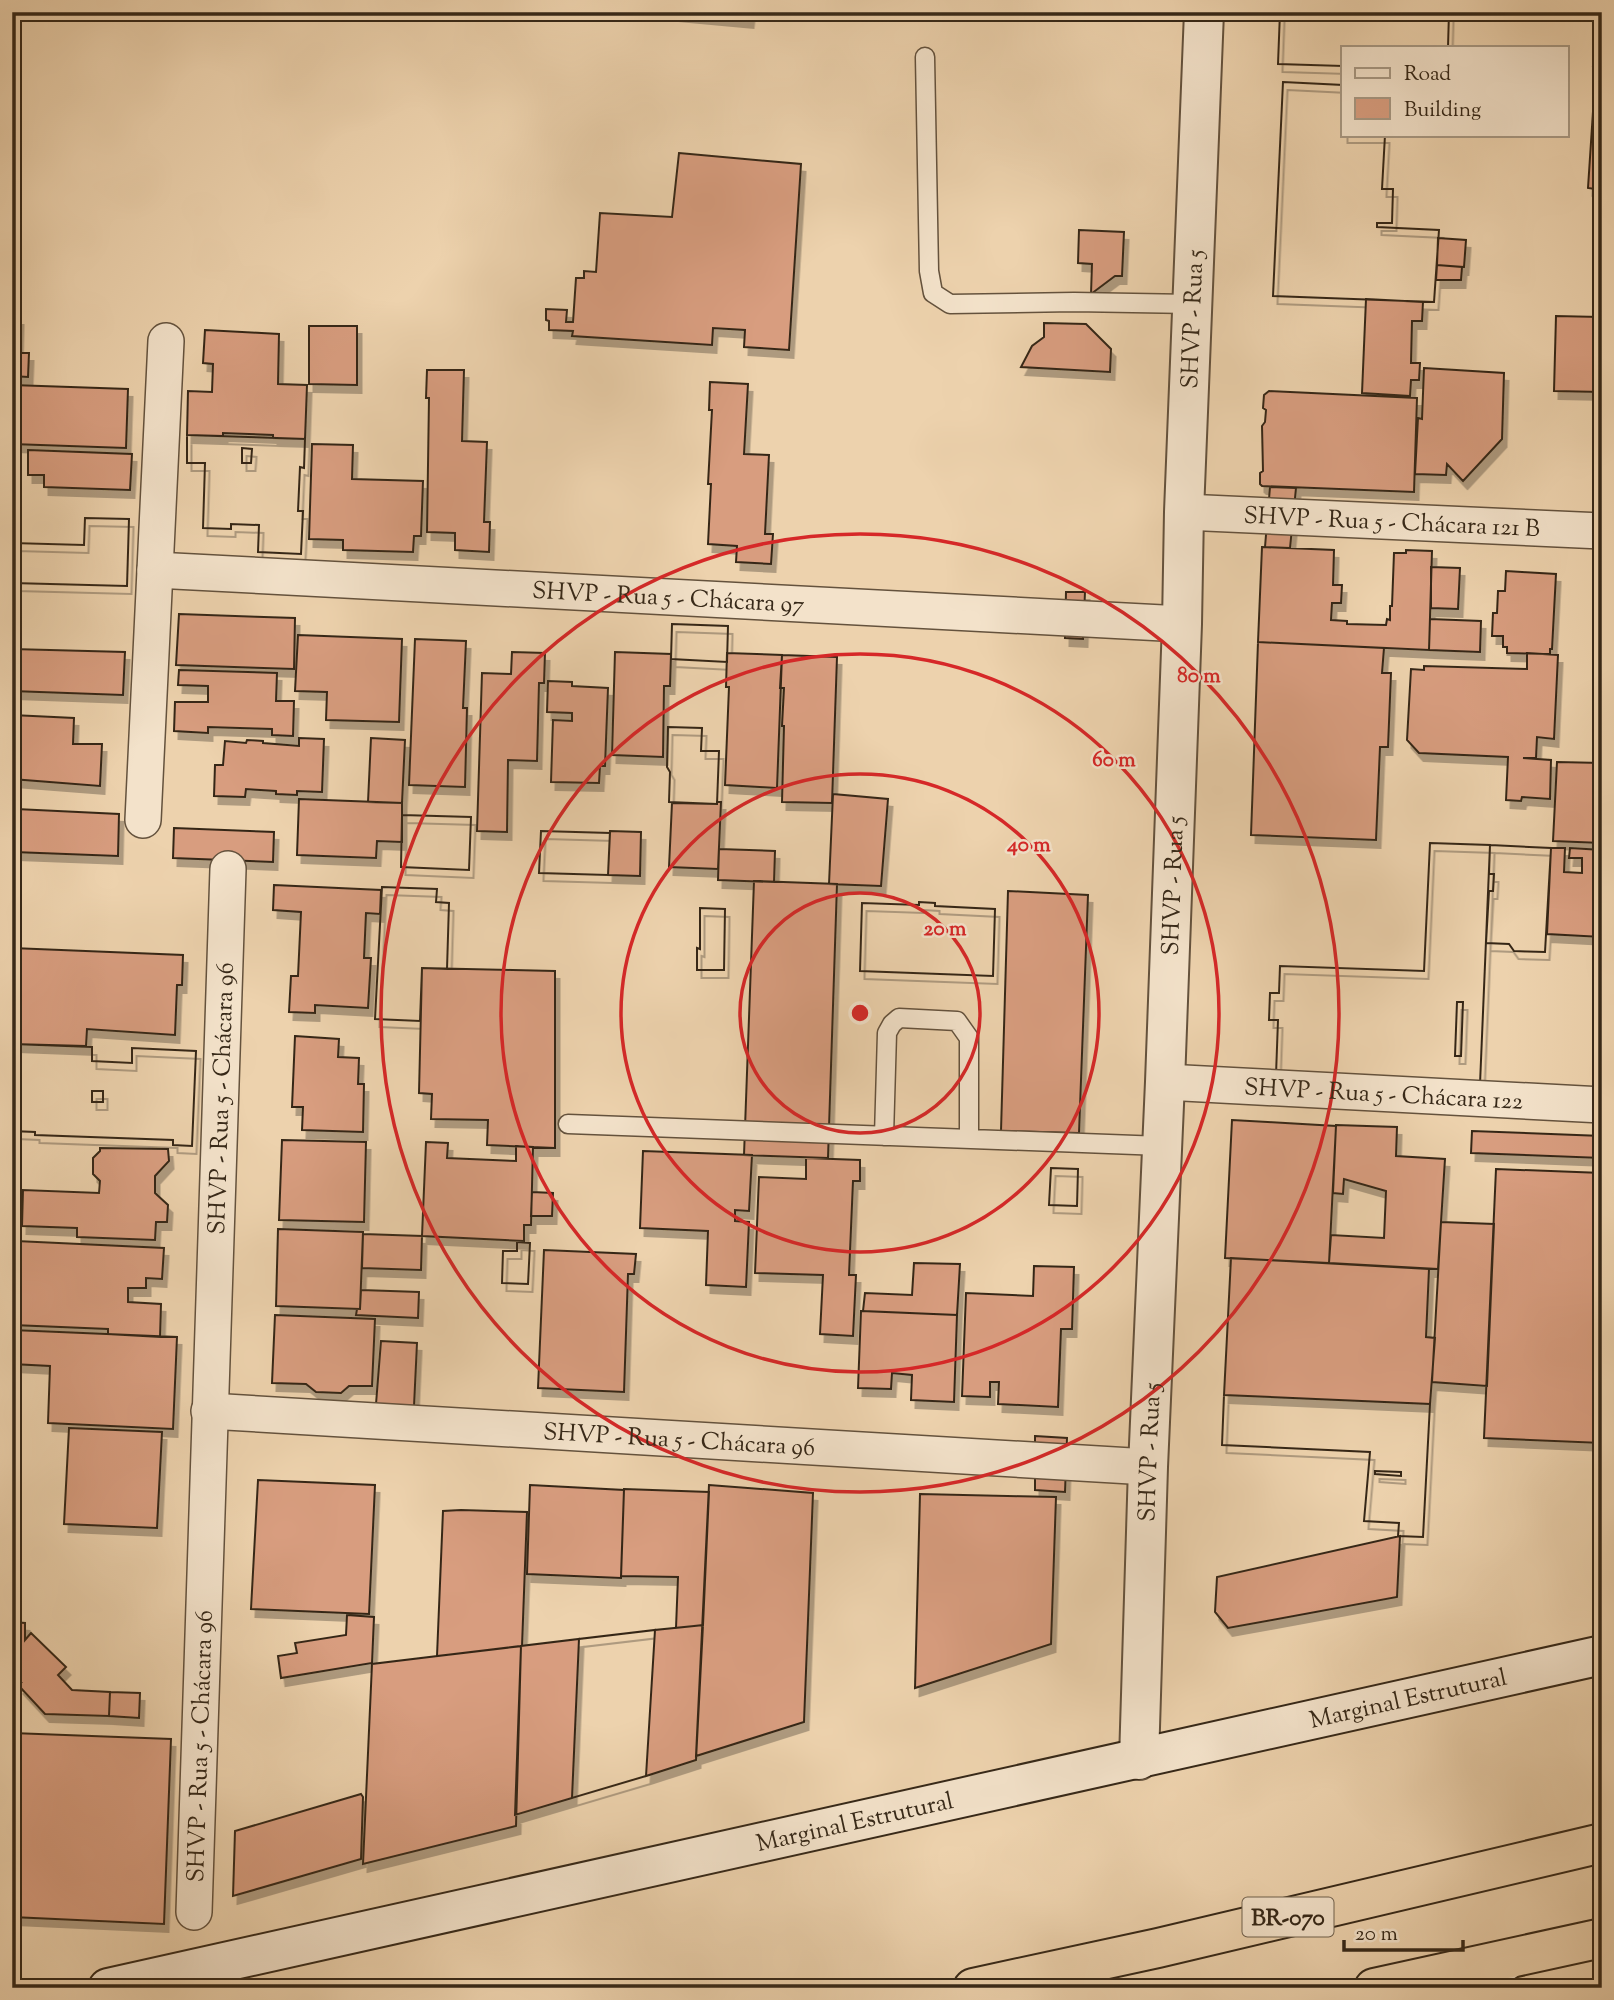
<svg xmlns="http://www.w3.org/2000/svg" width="1614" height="2000" font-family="'Sorts Mill Goudy',serif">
  <defs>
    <filter id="shadow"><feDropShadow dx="4.5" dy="8" stdDeviation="0" flood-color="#0004"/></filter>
  </defs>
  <rect width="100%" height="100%" fill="#edd2ad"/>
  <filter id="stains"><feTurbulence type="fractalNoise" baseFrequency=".00286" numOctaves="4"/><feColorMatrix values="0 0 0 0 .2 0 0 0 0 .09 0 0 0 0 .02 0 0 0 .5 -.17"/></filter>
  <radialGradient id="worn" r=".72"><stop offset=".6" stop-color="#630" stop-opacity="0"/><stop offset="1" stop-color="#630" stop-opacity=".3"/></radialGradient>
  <path fill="#d89d7f" stroke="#362818" stroke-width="2" fill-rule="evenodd" filter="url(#shadow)" d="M 663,12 L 750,12 L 749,20 Z
    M 1280,12 L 1449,12 L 1448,47 L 1343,47 L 1343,66 L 1278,64 Z
    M 1280,12 L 1449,12 L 1448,47 L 1343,47 L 1343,66 L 1278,64 Z
    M 1596,34 L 1602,35 L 1602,190 L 1588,188 L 1596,66 L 1593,66 Z
    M 1283,82 L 1343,85 L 1343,135 L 1385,135 L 1382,189 L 1393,189 L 1392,223 L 1377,223 L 1377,227 L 1439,230 L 1434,302 L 1273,296 Z
    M 1283,82 L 1343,85 L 1343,135 L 1385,135 L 1382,189 L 1393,189 L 1392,223 L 1377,223 L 1377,227 L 1439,230 L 1434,302 L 1273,296 Z
    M 679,153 L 801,164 L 789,350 L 744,347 L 745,330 L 713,328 L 712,345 L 572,336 L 573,331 L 549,330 L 549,321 L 546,320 L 546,309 L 567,310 L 566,322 L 573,322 L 576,278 L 584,278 L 584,271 L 596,272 L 600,213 L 672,217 Z
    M 1079,230 L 1124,232 L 1122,276 L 1115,276 L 1091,294 L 1092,264 L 1078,263 Z
    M 1438,238 L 1466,240 L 1464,267 L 1437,265 Z
    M 1437,265 L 1462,267 L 1461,280 L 1436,280 Z
    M 1366,299 L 1423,302 L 1422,321 L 1412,321 L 1411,363 L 1420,363 L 1419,380 L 1411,380 L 1410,396 L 1362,393 Z
    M 1600,309 L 1602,392 L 1554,391 L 1556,316 L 1600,317 Z
    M 12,317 L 19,317 L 18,353 L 29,353 L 28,377 L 12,376 Z
    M 1044,323 L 1086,324 L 1111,349 L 1110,372 L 1021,367 L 1032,346 L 1044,337 Z
    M 309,326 L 357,326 L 357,385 L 309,384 Z
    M 205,330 L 279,334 L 278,384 L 307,385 L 305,439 L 273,438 L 273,435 L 223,433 L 223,436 L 187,435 L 188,391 L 212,392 L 213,364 L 203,363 Z
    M 1424,368 L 1504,373 L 1502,439 L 1463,481 L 1447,464 L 1446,475 L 1415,474 L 1418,418 L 1422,419 Z
    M 427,370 L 464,370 L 462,441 L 487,442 L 484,522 L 490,522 L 489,552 L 455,550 L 455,533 L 427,532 L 429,398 L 426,398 Z
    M 710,382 L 748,384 L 744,454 L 769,455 L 765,534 L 773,534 L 771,564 L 736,562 L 737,546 L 708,544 L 711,484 L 708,484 L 712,410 L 709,410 Z
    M 12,385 L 128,389 L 126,448 L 12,444 Z
    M 1269,391 L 1417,398 L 1414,492 L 1262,486 L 1260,484 L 1260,473 L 1263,471 L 1262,426 L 1265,422 L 1266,410 L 1263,408 L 1264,395 Z
    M 187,435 L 305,439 L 304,468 L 300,467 L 298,511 L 303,511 L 301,554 L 258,552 L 259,525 L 231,524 L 231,529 L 203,528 L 205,463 L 187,463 ZM 242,448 L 252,449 L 251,463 L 242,463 Z
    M 187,435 L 305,439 L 304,468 L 300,467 L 298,511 L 303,511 L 301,554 L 258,552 L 259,525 L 231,524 L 231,529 L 203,528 L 205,463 L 187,463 ZM 242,448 L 252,449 L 251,463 L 242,463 Z
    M 312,444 L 353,445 L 352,479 L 423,481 L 421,536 L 414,536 L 413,552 L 343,550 L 343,540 L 309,539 Z
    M 28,450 L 132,454 L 130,490 L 44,487 L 44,475 L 28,475 Z
    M 1270,487 L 1296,488 L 1290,548 L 1265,547 Z
    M 85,518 L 129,519 L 127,586 L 12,583 L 12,543 L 84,545 Z
    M 85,518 L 129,519 L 127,586 L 12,583 L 12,543 L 84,545 Z
    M 1262,547 L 1334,550 L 1333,585 L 1342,585 L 1341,603 L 1332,603 L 1331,620 L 1347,621 L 1347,624 L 1386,625 L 1387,619 L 1390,620 L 1390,606 L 1392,606 L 1394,553 L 1406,553 L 1406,550 L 1432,551 L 1429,650 L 1258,642 Z
    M 1431,567 L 1460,568 L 1458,609 L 1431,608 Z
    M 1506,571 L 1556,574 L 1552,649 L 1550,649 L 1550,654 L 1507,653 L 1507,647 L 1503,647 L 1503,636 L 1492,636 L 1493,613 L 1497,613 L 1498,591 L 1505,591 Z
    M 1066,592 L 1085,592 L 1083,639 L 1065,638 Z
    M 179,614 L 295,618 L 294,669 L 176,665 Z
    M 1430,619 L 1481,621 L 1480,652 L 1429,650 Z
    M 672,624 L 728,626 L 727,662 L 671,659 Z
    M 672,624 L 728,626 L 727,662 L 671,659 Z
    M 298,635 L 402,639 L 399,722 L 326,720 L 327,692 L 295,691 Z
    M 415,639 L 466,641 L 463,708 L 467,708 L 465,787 L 409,785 Z
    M 1258,642 L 1384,648 L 1382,673 L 1391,673 L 1388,747 L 1380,747 L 1376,840 L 1251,835 Z
    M 12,649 L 125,652 L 123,695 L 12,691 Z
    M 512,652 L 545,653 L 544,683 L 539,683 L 537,761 L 508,760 L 507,832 L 477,831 L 482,673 L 511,674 Z
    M 615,652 L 671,654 L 670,686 L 664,686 L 663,757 L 612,755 Z
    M 727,653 L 782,655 L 777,788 L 725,785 L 729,687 L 726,687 Z
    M 1527,653 L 1558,655 L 1554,739 L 1537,737 L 1536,758 L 1523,758 L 1551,760 L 1550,799 L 1522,797 L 1521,801 L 1506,800 L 1508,757 L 1419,753 L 1407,740 L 1411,669 L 1424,670 L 1424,666 L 1527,669 Z
    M 782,655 L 837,657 L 832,803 L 782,802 L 784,726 L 782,726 L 784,688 L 780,688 Z
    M 179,670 L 277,673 L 276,701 L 294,701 L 293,736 L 272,735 L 272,729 L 208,727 L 208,733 L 174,731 L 175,702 L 208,702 L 208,686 L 178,685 Z
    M 548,681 L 572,682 L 572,686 L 608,688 L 605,766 L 600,766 L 599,783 L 551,782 L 553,720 L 572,721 L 572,713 L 547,712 Z
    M 12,715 L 74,718 L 73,744 L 102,744 L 100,786 L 12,779 Z
    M 668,727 L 702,728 L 701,751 L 719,751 L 717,804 L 669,802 L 670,772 L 667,767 Z
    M 668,727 L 702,728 L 701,751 L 719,751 L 717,804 L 669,802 L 670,772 L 667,767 Z
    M 299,738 L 324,739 L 322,792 L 297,791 L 297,795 L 276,794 L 276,791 L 246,789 L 245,797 L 214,796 L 215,765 L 223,765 L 225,741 L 246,743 L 247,740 L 263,741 L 263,743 L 299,746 Z
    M 371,738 L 405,740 L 402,803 L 368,802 Z
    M 1557,762 L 1602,763 L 1602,843 L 1553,841 Z
    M 833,794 L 888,799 L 881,886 L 829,884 Z
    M 299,799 L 402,803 L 402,842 L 377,841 L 376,858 L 297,855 Z
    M 717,802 L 721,802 L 718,869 L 669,867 L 672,803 L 717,804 Z
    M 16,809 L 119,814 L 118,856 L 14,852 Z
    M 402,815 L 471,817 L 469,870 L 401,867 Z
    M 402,815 L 471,817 L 469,870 L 401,867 Z
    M 174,828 L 274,832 L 273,862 L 173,858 Z
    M 541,831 L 610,833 L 608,875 L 539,873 Z
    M 541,831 L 610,833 L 608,875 L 539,873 Z
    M 610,831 L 641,832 L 640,876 L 608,875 Z
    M 1430,843 L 1490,845 L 1480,1084 L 1276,1075 L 1278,1020 L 1269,1020 L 1270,993 L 1279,993 L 1280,966 L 1424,971 ZM 1457,1002 L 1463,1002 L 1461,1056 L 1455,1056 Z
    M 1430,843 L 1490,845 L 1480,1084 L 1276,1075 L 1278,1020 L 1269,1020 L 1270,993 L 1279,993 L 1280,966 L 1424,971 ZM 1457,1002 L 1463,1002 L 1461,1056 L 1455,1056 Z
    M 1490,845 L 1551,848 L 1545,952 L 1514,951 L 1509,944 L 1486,943 L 1489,891 L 1493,891 L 1494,874 L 1489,874 Z
    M 1490,845 L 1551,848 L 1545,952 L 1514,951 L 1509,944 L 1486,943 L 1489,891 L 1493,891 L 1494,874 L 1489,874 Z
    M 1551,848 L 1565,848 L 1564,872 L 1582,873 L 1582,858 L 1569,858 L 1570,848 L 1602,850 L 1602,937 L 1547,934 Z
    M 719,849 L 775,851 L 774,882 L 718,880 Z
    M 754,881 L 837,884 L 828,1158 L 744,1155 Z
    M 274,885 L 381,890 L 380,914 L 366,913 L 364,958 L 371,958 L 368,1008 L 315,1005 L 315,1013 L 289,1012 L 291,976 L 298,976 L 301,912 L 273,910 Z
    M 382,887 L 437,889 L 436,902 L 449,903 L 447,969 L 422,968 L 420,1021 L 375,1019 Z
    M 382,887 L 437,889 L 436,902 L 449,903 L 447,969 L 422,968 L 420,1021 L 375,1019 Z
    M 1008,891 L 1088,895 L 1079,1133 L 1001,1131 Z
    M 919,902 L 935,903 L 935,906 L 995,909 L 993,976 L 860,971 L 862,903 L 919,905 Z
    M 919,902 L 935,903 L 935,906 L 995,909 L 993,976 L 860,971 L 862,903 L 919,905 Z
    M 700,908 L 725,909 L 724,970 L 697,970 L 697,948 L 700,949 Z
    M 700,908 L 725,909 L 724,970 L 697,970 L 697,948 L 700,949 Z
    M 12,948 L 183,955 L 182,985 L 177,985 L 175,1035 L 87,1029 L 86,1046 L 12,1044 Z
    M 422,968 L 555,971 L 555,1148 L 487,1145 L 488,1120 L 431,1119 L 432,1094 L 419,1093 Z
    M 295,1036 L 339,1039 L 338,1057 L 359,1058 L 358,1084 L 364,1084 L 363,1132 L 302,1130 L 303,1107 L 292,1107 Z
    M 13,1044 L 92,1047 L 92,1061 L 132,1063 L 132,1048 L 196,1051 L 192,1146 L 173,1145 L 173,1140 L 35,1135 L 35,1132 L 12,1131 ZM 92,1091 L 103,1091 L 103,1102 L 92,1102 Z
    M 13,1044 L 92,1047 L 92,1061 L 132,1063 L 132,1048 L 196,1051 L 192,1146 L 173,1145 L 173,1140 L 35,1135 L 35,1132 L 12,1131 ZM 92,1091 L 103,1091 L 103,1102 L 92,1102 Z
    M 1232,1120 L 1336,1126 L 1329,1263 L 1225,1258 Z
    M 1336,1125 L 1397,1127 L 1396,1156 L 1445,1159 L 1438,1269 L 1329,1263 L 1331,1235 L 1384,1238 L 1386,1191 L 1344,1179 L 1343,1194 L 1333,1193 Z
    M 1472,1131 L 1602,1136 L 1602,1158 L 1471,1153 Z
    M 282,1140 L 366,1142 L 364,1222 L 279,1220 Z
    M 426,1142 L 448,1143 L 447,1158 L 516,1161 L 516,1146 L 533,1147 L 531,1225 L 524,1225 L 524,1241 L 422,1236 Z
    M 100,1148 L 168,1149 L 169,1161 L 155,1176 L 155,1193 L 168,1205 L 167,1222 L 156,1222 L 155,1240 L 77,1237 L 77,1228 L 22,1226 L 23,1190 L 99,1193 L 100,1181 L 93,1174 L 93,1158 L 100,1151 Z
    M 643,1151 L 752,1155 L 749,1211 L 735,1210 L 735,1221 L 749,1222 L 746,1287 L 706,1285 L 708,1231 L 640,1228 Z
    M 806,1158 L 860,1160 L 860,1181 L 853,1181 L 849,1275 L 856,1275 L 853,1336 L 820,1334 L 823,1275 L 755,1273 L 759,1177 L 806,1179 Z
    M 1051,1168 L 1078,1169 L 1077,1206 L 1049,1205 Z
    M 1051,1168 L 1078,1169 L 1077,1206 L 1049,1205 Z
    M 1496,1169 L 1602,1173 L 1602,1443 L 1484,1438 Z
    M 532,1192 L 553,1193 L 552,1216 L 531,1216 Z
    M 1441,1222 L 1494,1224 L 1487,1386 L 1432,1382 Z
    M 278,1229 L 363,1232 L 360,1309 L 276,1306 Z
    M 363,1234 L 422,1236 L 421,1270 L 362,1268 Z
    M 16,1241 L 164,1248 L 162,1279 L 146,1278 L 146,1288 L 128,1288 L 128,1302 L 161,1304 L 160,1337 L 108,1334 L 108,1329 L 13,1325 Z
    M 517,1242 L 530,1243 L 528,1284 L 502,1283 L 503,1251 L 517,1251 Z
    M 517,1242 L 530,1243 L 528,1284 L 502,1283 L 503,1251 L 517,1251 Z
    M 544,1250 L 636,1254 L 634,1274 L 628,1274 L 624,1392 L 538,1388 Z
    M 1231,1258 L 1429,1269 L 1426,1337 L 1435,1338 L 1430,1404 L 1224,1395 Z
    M 914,1263 L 960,1264 L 957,1315 L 863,1311 L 865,1293 L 912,1295 Z
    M 1034,1266 L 1074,1267 L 1072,1329 L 1061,1329 L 1058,1407 L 998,1404 L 999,1382 L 990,1382 L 990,1397 L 962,1396 L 966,1293 L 1033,1296 Z
    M 361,1290 L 419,1292 L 418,1318 L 356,1315 L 357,1309 L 360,1309 Z
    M 861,1311 L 957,1315 L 954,1402 L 911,1400 L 912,1375 L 892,1373 L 891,1389 L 858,1388 Z
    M 275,1315 L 375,1319 L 372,1386 L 349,1386 L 341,1393 L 316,1392 L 306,1384 L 272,1383 Z
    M 12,1330 L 177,1337 L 173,1429 L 48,1423 L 50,1366 L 12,1364 Z
    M 381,1341 L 417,1343 L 414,1406 L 376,1404 Z
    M 1224,1395 L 1430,1404 L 1423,1537 L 1398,1536 L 1399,1523 L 1364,1521 L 1370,1452 L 1222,1445 ZM 1375,1471 L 1401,1472 L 1401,1476 L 1375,1474 Z
    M 1224,1395 L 1430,1404 L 1423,1537 L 1398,1536 L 1399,1523 L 1364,1521 L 1370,1452 L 1222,1445 ZM 1375,1471 L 1401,1472 L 1401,1476 L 1375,1474 Z
    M 69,1428 L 162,1432 L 157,1528 L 64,1524 Z
    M 1035,1436 L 1067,1438 L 1065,1492 L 1035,1490 Z
    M 258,1480 L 375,1485 L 369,1614 L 251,1609 Z
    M 530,1485 L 624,1490 L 621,1578 L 527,1574 Z
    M 709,1485 L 813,1493 L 804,1722 L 696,1756 Z
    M 624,1489 L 709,1492 L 703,1625 L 676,1628 L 678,1577 L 621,1576 Z
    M 920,1494 L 1056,1497 L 1051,1644 L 915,1688 Z
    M 461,1510 L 527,1512 L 522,1646 L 437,1656 L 443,1511 Z
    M 1400,1536 L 1397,1597 L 1228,1628 L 1215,1612 L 1217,1577 Z
    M 347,1615 L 374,1617 L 372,1663 L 281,1678 L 278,1656 L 297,1653 L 295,1643 L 346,1635 Z
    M 12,1622 L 25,1623 L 25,1640 L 31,1633 L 66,1667 L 58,1675 L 72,1690 L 110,1692 L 109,1716 L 45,1714 L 19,1686 L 21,1683 L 12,1683 Z
    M 703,1625 L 696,1760 L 646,1776 L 655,1630 Z
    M 655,1630 L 646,1776 L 572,1798 L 579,1639 Z
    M 655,1630 L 646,1776 L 572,1798 L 579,1639 Z
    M 579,1639 L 572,1798 L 515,1815 L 521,1646 Z
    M 521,1646 L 516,1826 L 363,1864 L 372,1664 Z
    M 110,1692 L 140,1693 L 139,1718 L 109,1716 Z
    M 12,1733 L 171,1739 L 164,1924 L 12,1917 Z
    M 361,1794 L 363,1797 L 361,1859 L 233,1896 L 235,1831 Z"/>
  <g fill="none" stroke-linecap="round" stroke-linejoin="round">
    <defs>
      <path id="service" d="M 925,57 L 929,271 L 933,293 L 950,304 L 1074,302 L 1192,304
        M 568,1124 L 1162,1146
        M 884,1136 L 887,1033 L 892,1024 L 899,1018 L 957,1021 L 969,1038 L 969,1139
        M 1484,1988 L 1513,1968"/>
      <g id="minor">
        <path id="s1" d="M 1184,512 L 1602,531"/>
        <path id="s2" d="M 155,570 L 1182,624"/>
        <path d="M 143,820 L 166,341"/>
        <path id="s3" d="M 1165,1082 L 1602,1105"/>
        <path id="s4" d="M 209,1411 L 1148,1467"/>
        <path id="s5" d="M 194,1912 L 228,869"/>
      </g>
      <g id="tertiary">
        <path id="s6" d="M 1139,1760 L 1148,1467 L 1165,1082 L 1182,624 L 1184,512 L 1204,12"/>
      </g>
      <g id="secondary">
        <path id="s7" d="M 108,1988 L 1602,1655"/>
      </g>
      <path id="motorway" d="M 973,1988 L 1158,1948 L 1602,1843
        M 1374,1988 L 1602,1938"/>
    </defs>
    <use href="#service" stroke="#64523d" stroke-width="21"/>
    <use href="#minor" stroke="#64523d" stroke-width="38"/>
    <use href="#tertiary" stroke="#64523d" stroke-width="42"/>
    <use href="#secondary" stroke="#362818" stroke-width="42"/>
    <use href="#motorway" stroke="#362818" stroke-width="42"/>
    <use href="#service" stroke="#f3e2ca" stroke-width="18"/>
    <use href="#minor" stroke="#f3e2ca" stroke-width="35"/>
    <use href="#tertiary" stroke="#f3e2ca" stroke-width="38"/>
    <use href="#secondary" stroke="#f3e2ca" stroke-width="38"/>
    <use href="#motorway" stroke="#edd2ad" stroke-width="38"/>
  </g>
  <g fill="none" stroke="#d62828" stroke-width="3.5">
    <circle cx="860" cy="1013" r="120"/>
    <circle cx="860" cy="1013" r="239"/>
    <circle cx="860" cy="1013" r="359"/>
    <circle cx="860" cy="1013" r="479"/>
  </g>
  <g text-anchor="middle" stroke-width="5" stroke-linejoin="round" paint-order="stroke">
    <rect fill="#f3e2ca" stroke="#6f604d" stroke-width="2" x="1242.5" y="1897.5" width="91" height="39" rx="5"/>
    <g font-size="23" font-weight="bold" fill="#362818">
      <text x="1288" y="1925">BR-070</text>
    </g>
    <g font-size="24" fill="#362818" stroke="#f3e2ca">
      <text dy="8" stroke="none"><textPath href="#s6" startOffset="1442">SHVP - Rua 5</textPath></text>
      <text dy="8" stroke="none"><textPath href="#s1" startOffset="208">SHVP - Rua 5 - Chácara 121 B</textPath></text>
      <text dy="8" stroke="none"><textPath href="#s2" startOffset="514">SHVP - Rua 5 - Chácara 97</textPath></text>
      <text dy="8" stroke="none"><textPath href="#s6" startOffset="875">SHVP - Rua 5</textPath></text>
      <text dy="8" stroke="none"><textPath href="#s3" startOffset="219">SHVP - Rua 5 - Chácara 122</textPath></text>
      <text dy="8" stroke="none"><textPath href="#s5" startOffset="814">SHVP - Rua 5 - Chácara 96</textPath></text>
      <text dy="8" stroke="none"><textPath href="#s4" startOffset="471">SHVP - Rua 5 - Chácara 96</textPath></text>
      <text dy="8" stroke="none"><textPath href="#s6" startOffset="308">SHVP - Rua 5</textPath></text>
      <text dy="8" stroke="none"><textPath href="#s7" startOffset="1332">Marginal Estrutural</textPath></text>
      <text dy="8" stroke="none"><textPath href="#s5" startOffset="166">SHVP - Rua 5 - Chácara 96</textPath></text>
      <text dy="8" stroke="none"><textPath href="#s7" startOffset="765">Marginal Estrutural</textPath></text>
    </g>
  </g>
  <circle cx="860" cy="1013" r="10" fill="#d62828" stroke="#f3e2ca" stroke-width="3.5"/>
  <g font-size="21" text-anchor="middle" font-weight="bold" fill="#d62828" stroke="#f3e2ca" stroke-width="5" stroke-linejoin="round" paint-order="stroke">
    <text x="1199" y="682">80 m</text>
    <text x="1114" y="766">60 m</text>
    <text x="1029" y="851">40 m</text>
    <text x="945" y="935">20 m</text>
  </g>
  <rect width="1614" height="2000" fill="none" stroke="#edd2ad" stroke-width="42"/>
  <rect x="14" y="14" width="1586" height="1972" fill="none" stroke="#362818" stroke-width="3.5"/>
  <rect x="21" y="21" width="1572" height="1958" fill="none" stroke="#362818" stroke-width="2"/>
  <rect x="1341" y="46" width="228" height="91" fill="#f3e2ca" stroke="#a79883" stroke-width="2"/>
  <rect x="1355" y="68" width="35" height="10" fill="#f3e2ca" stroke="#a79883" stroke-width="2"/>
  <text x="1404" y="80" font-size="21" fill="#362818">Road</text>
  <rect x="1355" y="98" width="35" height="21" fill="#d89d7f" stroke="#a79883" stroke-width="2"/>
  <text x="1404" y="116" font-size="21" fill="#362818">Building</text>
  <path d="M1344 1940v10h119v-10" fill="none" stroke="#362818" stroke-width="3.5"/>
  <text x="1355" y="1940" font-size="21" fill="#362818" stroke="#f3e2ca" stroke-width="5" paint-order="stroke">20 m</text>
  <rect width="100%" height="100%" filter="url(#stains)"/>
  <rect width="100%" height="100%" fill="url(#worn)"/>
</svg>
